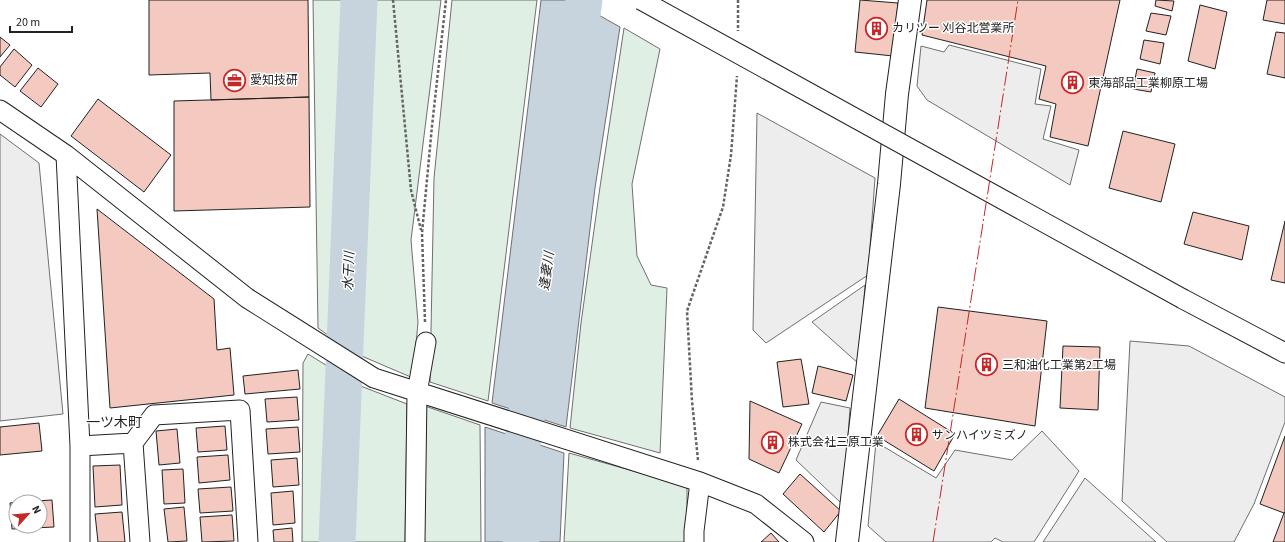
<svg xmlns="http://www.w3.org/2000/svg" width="1285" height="542" font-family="'Source Sans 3','Noto Sans JP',sans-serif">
  <rect width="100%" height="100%" fill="#fff"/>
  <path fill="#e0efe3" stroke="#6f6f6f" d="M 313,0 L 342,0 L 332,338 L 318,328 Z
    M 373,0 L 441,0 L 411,240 L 418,322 L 413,378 L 357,354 Z
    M 452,0 L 537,0 L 488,401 L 430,382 L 434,178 Z
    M 624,28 L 660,49 L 632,184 L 637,256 L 651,285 L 667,288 L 660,453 L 570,428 L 581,323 L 600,187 Z
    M 308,354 L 329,367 L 324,542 L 302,542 L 303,363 Z
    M 358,385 L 407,404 L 405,542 L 352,542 Z
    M 425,406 L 480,425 L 481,542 L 423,542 Z
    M 569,453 L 687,486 L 687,542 L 564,542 Z"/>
  <path fill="#ededed" stroke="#6f6f6f" d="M 949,45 L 1041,69 L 1035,104 L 1051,106 L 1043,139 L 1079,150 L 1070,185 L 927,100 L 917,86 L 921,46 L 944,52 Z
    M 757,113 L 875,178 L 868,275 L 766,343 L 753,330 Z
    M 0,134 L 39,163 L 63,414 L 0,421 Z
    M 865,285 L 859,364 L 812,322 Z
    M 1130,341 L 1189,346 L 1285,397 L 1285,422 L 1254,504 L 1234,542 L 1167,542 L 1122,501 Z
    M 821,402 L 850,408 L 843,505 L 796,460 Z
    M 1042,431 L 1079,471 L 1034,542 L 1003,542 L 995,538 L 991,542 L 886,542 L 868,526 L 876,442 L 936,478 L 955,450 L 1012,460 Z
    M 1085,478 L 1156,542 L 1043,542 Z"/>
  <path fill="#c7d3dd" stroke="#6f6f6f" d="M 541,0 L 572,0 L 620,27 L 595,188 L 566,427 L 492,403 Z
    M 485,427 L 564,453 L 560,542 L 485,542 Z"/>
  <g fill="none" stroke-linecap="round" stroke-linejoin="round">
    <path stroke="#c7d3dd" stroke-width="37" d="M 576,58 L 584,0
      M 337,542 L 359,0
      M 521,542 L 520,459 L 534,363"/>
  </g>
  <path fill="#f3c9c0" stroke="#222" d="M 149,0 L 308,0 L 309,97 L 211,100 L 210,73 L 149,75 Z
    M 860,0 L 898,3 L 893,56 L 855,52 Z
    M 927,0 L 1120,0 L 1088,146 L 1050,137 L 1056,104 L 1039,99 L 1046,66 L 922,35 Z
    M 1156,0 L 1174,1 L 1172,11 L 1155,6 Z
    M 1267,0 L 1285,0 L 1285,24 L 1263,20 Z
    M 1200,5 L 1227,12 L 1215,69 L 1188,61 Z
    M 1151,13 L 1171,16 L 1166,35 L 1146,31 Z
    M 1276,32 L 1285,33 L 1285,78 L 1267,74 Z
    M 0,37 L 10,45 L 0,57 Z
    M 1144,40 L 1164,43 L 1160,64 L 1140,59 Z
    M 14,49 L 32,65 L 15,87 L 0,75 L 0,67 Z
    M 38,68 L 58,84 L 41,107 L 20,91 Z
    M 1137,69 L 1155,73 L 1151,92 L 1133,89 Z
    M 309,97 L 310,207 L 174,211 L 174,101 Z
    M 98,99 L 171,155 L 144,192 L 71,136 Z
    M 1123,131 L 1175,144 L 1161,202 L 1109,188 Z
    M 97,209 L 214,299 L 217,350 L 230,348 L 234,395 L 110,408 Z
    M 1193,212 L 1249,226 L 1242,260 L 1184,244 Z
    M 1285,221 L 1285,283 L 1271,280 Z
    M 938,307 L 1047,321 L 1035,426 L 925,408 Z
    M 1063,346 L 1100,347 L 1098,410 L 1060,408 Z
    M 801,359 L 809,404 L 783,407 L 777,362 Z
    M 818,366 L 853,375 L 846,401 L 812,393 Z
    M 298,370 L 300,389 L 245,394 L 243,376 Z
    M 297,397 L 299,420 L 267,422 L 265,399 Z
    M 899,399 L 955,434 L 934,471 L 877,436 Z
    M 750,401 L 802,424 L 779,473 L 749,459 Z
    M 39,423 L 42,451 L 0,455 L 0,427 Z
    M 225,426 L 227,450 L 198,452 L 196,428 Z
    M 298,427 L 300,452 L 268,454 L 266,429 Z
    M 177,429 L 180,463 L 159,465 L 156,431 Z
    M 1285,436 L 1285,512 L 1284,513 L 1260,504 Z
    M 228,455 L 230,480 L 199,483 L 197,457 Z
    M 297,458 L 299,485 L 273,487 L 271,460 Z
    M 120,465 L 122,505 L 95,507 L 93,466 Z
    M 183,469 L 185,503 L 164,504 L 162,470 Z
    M 800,474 L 841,511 L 824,532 L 783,494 Z
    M 231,487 L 233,511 L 200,513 L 198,489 Z
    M 293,491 L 295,523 L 273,525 L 271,493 Z
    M 52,500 L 54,527 L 12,529 L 10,503 L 16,502 L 16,526 L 40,526 L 40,502 L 20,502 Z
    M 184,507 L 187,541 L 168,542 L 164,509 Z
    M 122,512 L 125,542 L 98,542 L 95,514 Z
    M 1285,512 L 1285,542 L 1273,542 L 1284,513 Z
    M 232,515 L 234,541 L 202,542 L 200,517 Z
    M 292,528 L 293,542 L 274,542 L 273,530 Z
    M 771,533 L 779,542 L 761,542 Z"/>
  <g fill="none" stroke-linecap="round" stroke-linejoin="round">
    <defs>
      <path id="minor" d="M 0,110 L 66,155 L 80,446 L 80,542
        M 66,155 L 247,298 L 374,378 L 700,482 L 756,504 L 804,542
        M 1183,299 L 1285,353
        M 80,446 L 133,443
        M 140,542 L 133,443 L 154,415 L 240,410 L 248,542
        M 415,542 L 417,393 L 426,342
        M 694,542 L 694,531 L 700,482"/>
      <path id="tertiary" d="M 847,542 L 889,184 L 897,94 L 910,0"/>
    </defs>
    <use href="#minor" stroke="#222" stroke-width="21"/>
    <use href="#tertiary" stroke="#222" stroke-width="24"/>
    <path stroke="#646464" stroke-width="2.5" stroke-dasharray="3 2" stroke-linecap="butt" d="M 393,0 L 411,190 L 421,230
      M 738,0 L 738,31
      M 425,322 L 422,233 L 432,126 L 446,0
      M 698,460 L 692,401 L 687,311 L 723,207 L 731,155 L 737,76"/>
    <use href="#minor" stroke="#fff" stroke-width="19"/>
    <use href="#tertiary" stroke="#fff" stroke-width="22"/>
    <defs>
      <path id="minor-bridge" d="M 641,0 L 1183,299"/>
    </defs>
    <use href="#minor-bridge" stroke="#222" stroke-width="21" stroke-linecap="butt"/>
    <use href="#minor-bridge" stroke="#fff" stroke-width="19"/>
    <path stroke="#c62828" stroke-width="1" stroke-dasharray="14 3 2 3" stroke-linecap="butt" d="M 933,542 L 1018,0"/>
  </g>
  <defs>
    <symbol id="building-ring" viewBox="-11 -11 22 22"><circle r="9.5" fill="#fff" stroke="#c62828" stroke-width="1.5"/><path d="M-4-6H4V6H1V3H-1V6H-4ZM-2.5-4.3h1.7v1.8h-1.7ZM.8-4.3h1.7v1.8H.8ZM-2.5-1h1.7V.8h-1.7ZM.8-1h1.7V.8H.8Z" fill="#c62828"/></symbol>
    <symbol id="office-ring" viewBox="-11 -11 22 22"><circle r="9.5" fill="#fff" stroke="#c62828" stroke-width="1.5"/><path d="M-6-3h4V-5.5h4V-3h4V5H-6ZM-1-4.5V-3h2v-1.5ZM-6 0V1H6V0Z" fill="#c62828"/></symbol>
  </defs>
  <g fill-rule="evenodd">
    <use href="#building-ring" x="864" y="16" width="25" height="25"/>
    <use href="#office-ring" x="222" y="68" width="25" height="25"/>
    <use href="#building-ring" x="1060" y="70" width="25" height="25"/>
    <use href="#building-ring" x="974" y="352" width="25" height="25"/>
    <use href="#building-ring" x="904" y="422" width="25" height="25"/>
    <use href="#building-ring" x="760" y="430" width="25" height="25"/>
  </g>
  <g text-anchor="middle" stroke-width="3" stroke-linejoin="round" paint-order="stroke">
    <g font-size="12" fill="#222" stroke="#fff" text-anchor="start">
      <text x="892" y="32">カリツー 刈谷北営業所</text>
      <text x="250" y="84">愛知技研</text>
      <text x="1088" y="87">東海部品工業柳原工場</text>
      <text x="1002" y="369">三和油化工業第2工場</text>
      <text x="932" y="439">サンハイツミズノ</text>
      <text x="788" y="446">株式会社三原工業</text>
    </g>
    <g font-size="13" font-style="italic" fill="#222" stroke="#fff">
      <text transform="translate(348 271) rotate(-88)" y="5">水干川</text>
      <text transform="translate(546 271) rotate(-82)" y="5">逢妻川</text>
    </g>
    <g font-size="14" fill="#222" stroke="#fff">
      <text x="114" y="427">一ツ木町</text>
    </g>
  </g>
  <g transform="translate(28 514) rotate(63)"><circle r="19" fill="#ffffff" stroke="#a7a7a7"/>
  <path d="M0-3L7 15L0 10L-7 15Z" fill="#c62828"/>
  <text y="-6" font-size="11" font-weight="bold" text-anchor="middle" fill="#222222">N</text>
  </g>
  <path d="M10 26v6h62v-6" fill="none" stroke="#222222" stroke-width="2"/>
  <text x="16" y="26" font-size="12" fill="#222222" stroke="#ffffff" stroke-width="3" paint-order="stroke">20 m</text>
</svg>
